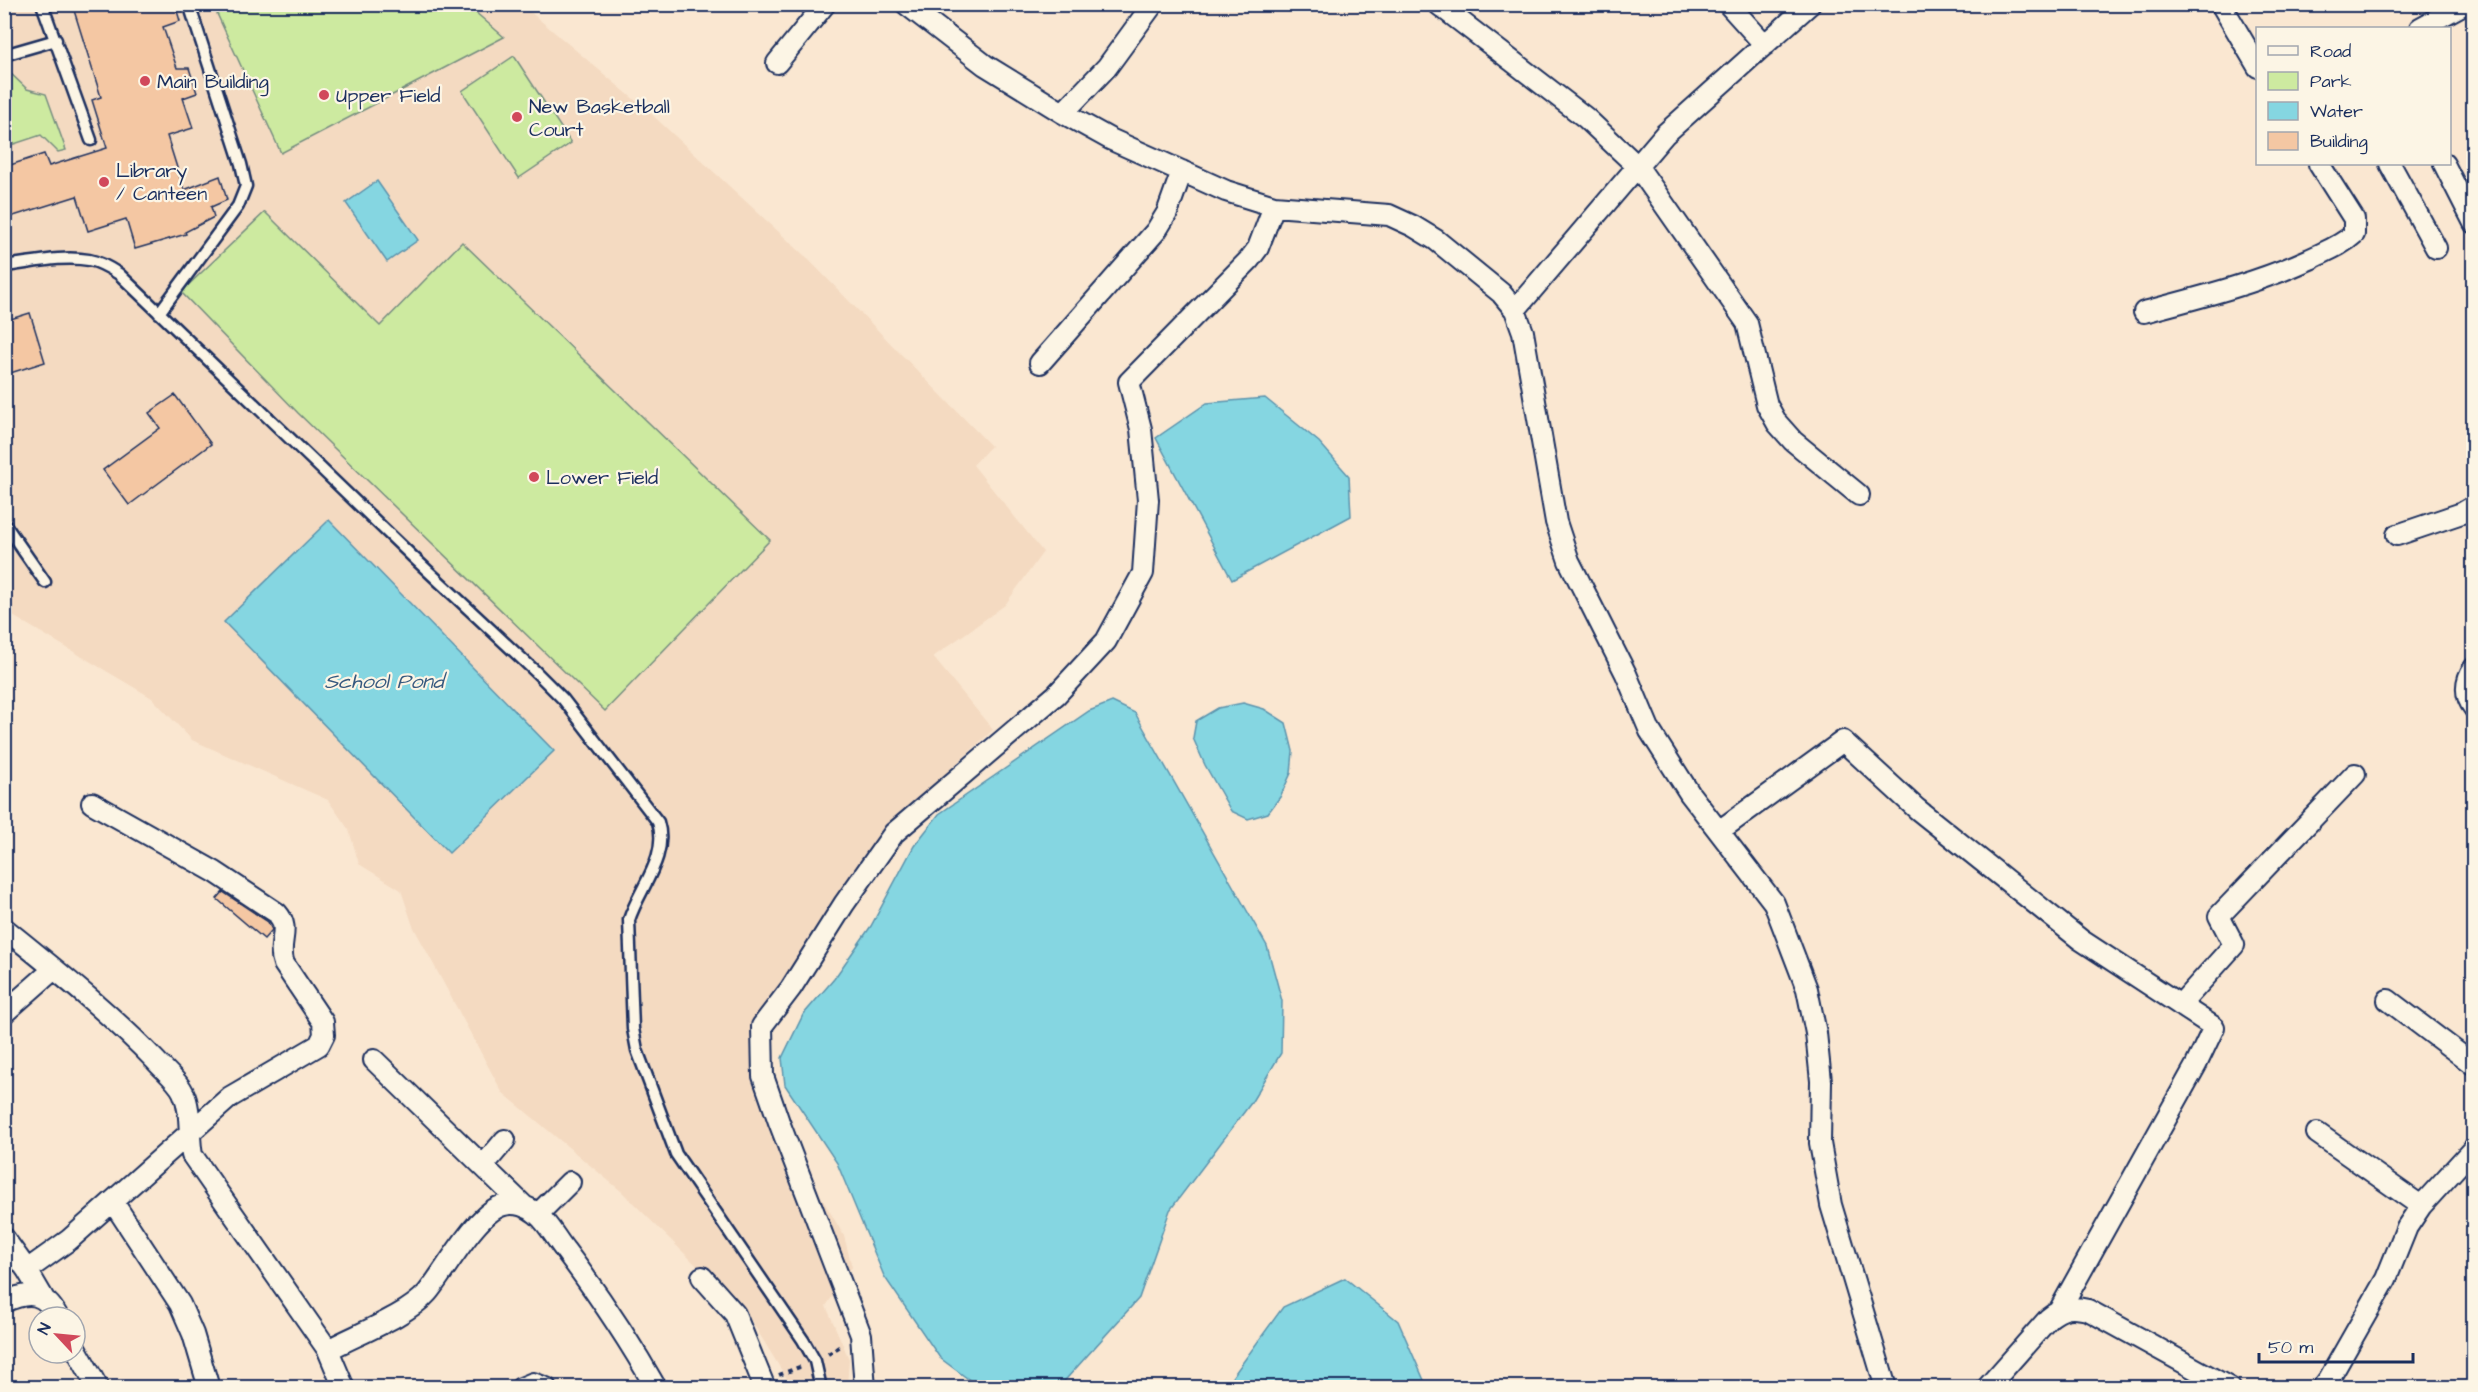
<svg xmlns="http://www.w3.org/2000/svg" width="2478" height="1392" font-family="'Architects Daughter',sans-serif">
  <rect width="100%" height="100%" fill="#fae7d1"/>
  <filter id="ink" filterUnits="userSpaceOnUse"><feTurbulence type="fractalNoise" baseFrequency=".0167" numOctaves="2"/><feDisplacementMap in="SourceGraphic" scale="12" xChannelSelector="R" yChannelSelector="G"/><feConvolveMatrix kernelMatrix="1 2 1 2 8 2 1 2 1" color-interpolation-filters="sRGB"/></filter>
  <g filter="url(#ink)">
    <path fill="#f4dac1" d="M 4,5 L 522,5 L 649,112 L 806,257 L 991,446 L 973,465 L 1043,552 L 1005,605 L 933,657 L 993,730 L 955,765 L 881,842 L 763,1025 L 757,1086 L 844,1236 L 852,1267 L 826,1306 L 849,1359 L 847,1387 L 789,1387 L 790,1384 L 749,1317 L 621,1191 L 502,1092 L 413,926 L 401,890 L 359,864 L 349,830 L 328,800 L 192,740 L 152,698 L 13,616 L 5,602 Z"/>
    <path fill="#cdeaa0" stroke="#748c7f" stroke-width="1.5" d="M 213,5 L 467,5 L 504,37 L 281,153 Z
      M 514,56 L 571,143 L 519,178 L 462,91 Z
      M 7,70 L 27,89 L 46,94 L 66,150 L 58,152 L 41,135 L 5,147 L 4,71 Z
      M 265,212 L 380,326 L 462,242 L 770,540 L 605,711 L 298,413 L 181,292 Z"/>
    <path fill="#85d6e1" stroke="#5b93ad" stroke-width="1.5" d="M 377,181 L 418,240 L 387,262 L 346,203 Z
      M 1265,398 L 1319,442 L 1349,476 L 1351,516 L 1232,580 L 1156,438 L 1207,403 Z
      M 329,520 L 554,751 L 449,853 L 224,622 Z
      M 1112,702 L 1135,713 L 1267,946 L 1282,1001 L 1281,1053 L 1251,1103 L 1170,1210 L 1139,1298 L 1059,1387 L 979,1387 L 940,1358 L 884,1276 L 837,1163 L 785,1085 L 782,1058 L 803,1015 L 834,979 L 871,926 L 914,846 L 939,814 L 1089,711 Z
      M 1243,703 L 1264,709 L 1286,723 L 1293,751 L 1291,773 L 1280,797 L 1268,813 L 1248,819 L 1231,811 L 1205,765 L 1193,738 L 1196,721 L 1218,708 Z
      M 1345,1278 L 1398,1321 L 1427,1387 L 1225,1387 L 1283,1307 Z"/>
    <path fill="#f4c7a3" stroke="#1b2f5e" stroke-width="1.5" d="M 72,4 L 175,4 L 180,21 L 163,27 L 177,68 L 189,68 L 197,93 L 183,98 L 193,128 L 167,136 L 184,190 L 220,176 L 227,200 L 211,207 L 214,217 L 185,232 L 186,234 L 135,249 L 126,219 L 88,231 L 77,196 L 4,219 L 4,167 L 44,154 L 49,166 L 107,148 L 92,100 L 101,97 Z
      M 30,313 L 45,362 L 4,375 L 4,321 Z
      M 175,395 L 211,444 L 129,505 L 103,470 L 160,428 L 149,413 Z
      M 223,892 L 268,922 L 272,930 L 264,939 L 217,899 Z"/>
    <g fill="none" stroke-linecap="round" stroke-linejoin="round">
      <defs>
        <path id="service" d="M 42,4 L 91,140
          M 4,55 L 56,40
          M 4,266 C 31,263 63,255 89,260 C 100,262 110,268 119,274 L 413,557 L 536,672 L 563,699 L 658,822 C 669,857 639,888 629,920 L 633,1029 L 637,1050 L 676,1154 L 803,1340 L 815,1361 L 821,1388
          M 159,313 L 238,206 L 246,186 L 241,164 L 189,4
          M 4,523 L 45,582"/>
        <path id="minor" d="M 906,4 L 985,65 L 1063,113 L 1110,139 L 1226,191 L 1274,206 L 1389,215 L 1413,226 L 1436,240 L 1501,293 L 1515,310 L 1523,332 L 1556,522 L 1569,561 L 1626,674 L 1650,731 L 1690,794 L 1774,903 L 1807,989 L 1816,1033 L 1821,1081 L 1820,1143 L 1831,1205 L 1886,1388
          M 1438,4 L 1586,118 L 1638,167 L 1747,323 L 1767,405 L 1777,423 L 1793,441 L 1859,495
          M 1728,4 L 1765,45
          M 2221,4 L 2258,67
          M 2420,28 L 2464,4
          M 777,63 L 825,4
          M 1063,113 L 1107,67 L 1153,4
          M 2390,164 L 2436,248
          M 2444,164 L 2474,223
          M 1515,310 L 1665,134 L 1810,4
          M 2144,312 C 2201,297 2257,283 2310,259 C 2326,251 2341,246 2354,234 L 2354,219 L 2319,164
          M 1040,363 L 1156,231 L 1167,213 L 1182,171
          M 2397,535 L 2462,513 L 2474,506
          M 2474,668 C 2465,680 2464,696 2474,708
          M 1719,831 L 1843,741 L 1917,809 L 2081,940 L 2214,1027 L 2196,1065 L 2060,1309
          M 4,928 C 57,971 109,1012 156,1061 C 164,1070 178,1081 183,1092 C 192,1111 188,1134 192,1155 L 328,1350 L 344,1388
          M 2388,1000 L 2474,1065
          M 2180,1005 L 2234,945 L 2219,916 L 2355,774
          M 4,1013 L 54,969
          M 374,1060 L 523,1205
          M 2317,1133 L 2421,1206
          M 483,1166 L 505,1140
          M 113,1202 L 180,1304 L 193,1334 L 209,1388
          M 538,1214 L 570,1182
          M 4,1238 L 27,1270 L 44,1299
          M 27,1270 L 69,1240 L 230,1097 L 319,1045 L 324,1035 L 323,1022 L 284,964 C 276,943 292,930 277,913 L 215,872 L 92,803
          M 702,1277 L 735,1314 L 765,1388
          M 4,1302 C 29,1291 44,1291 58,1317
          M 75,1347 L 98,1388
          M 328,1350 C 355,1335 407,1316 427,1293 C 445,1272 477,1211 504,1205 C 515,1202 528,1206 537,1214 C 548,1223 556,1239 565,1250 C 598,1294 629,1340 656,1388
          M 521,1388 L 533,1383 L 546,1388
          M 865,1388 L 861,1335 L 779,1122 L 763,1076 L 762,1026 L 791,988 L 844,904 L 894,833 L 1056,695 L 1106,641 L 1143,573 L 1148,500 L 1141,429 L 1129,382 L 1249,260 L 1258,248 L 1274,206
          M 1987,1388 L 2049,1318 C 2063,1307 2071,1306 2088,1310 L 2230,1388
          M 2322,1388 L 2329,1379 L 2386,1279 L 2407,1227 L 2421,1206 L 2474,1148"/>
      </defs>
      <use href="#service" stroke="#1b2f5e" stroke-width="15"/>
      <use href="#minor" stroke="#1b2f5e" stroke-width="24"/>
      <path stroke="#1b2f5e" stroke-width="4" stroke-dasharray="4.5 4.5" stroke-linecap="butt" d="M 828,1354 L 842,1345
        M 779,1375 L 802,1366"/>
      <use href="#service" stroke="#fcf5e5" stroke-width="10"/>
      <use href="#minor" stroke="#fcf5e5" stroke-width="20"/>
    </g>
  </g>
  <g fill="#d1495b" stroke="#fcf5e5" stroke-width="2">
    <circle cx="145" cy="81" r="6"/>
    <circle cx="324" cy="95" r="6"/>
    <circle cx="517" cy="117" r="6"/>
    <circle cx="104" cy="182" r="6"/>
    <circle cx="534" cy="477" r="6"/>
  </g>
  <g text-anchor="middle" stroke-width="4.5" stroke-linejoin="round" paint-order="stroke">
    <g font-size="20" fill="#1b2f5e" stroke="#fcf5e5" text-anchor="start">
      <text x="157" y="88">Main Building</text>
      <text x="336" y="102">Upper Field</text>
      <text x="529" y="113">New Basketball<tspan x="529" dy="23">Court</tspan></text>
      <text x="116" y="177">Library<tspan x="116" dy="23">/ Canteen</tspan></text>
      <text x="546" y="484">Lower Field</text>
    </g>
    <g font-size="21" font-style="italic" fill="#36597f" stroke="#fcf5e5">
      <text x="384" y="688">School Pond</text>
    </g>
  </g>
  <rect width="2478" height="1392" fill="none" stroke="#fcf5e5" stroke-width="24"/>
  <rect x="12" y="12" width="2454" height="1368" fill="none" stroke="#1b2f5e" stroke-width="2" filter="url(#ink)"/>
  <rect x="2256" y="27" width="195" height="138" fill="#fcf5e5" stroke="#a2a6af" stroke-width="1.5"/>
  <rect x="2268" y="46" width="30" height="9" fill="#fcf5e5" stroke="#a2a6af" stroke-width="1.5"/>
  <text x="2310" y="57" font-size="18" fill="#1b2f5e">Road</text>
  <rect x="2268" y="72" width="30" height="18" fill="#cdeaa0" stroke="#a2a6af" stroke-width="1.5"/>
  <text x="2310" y="87" font-size="18" fill="#1b2f5e">Park</text>
  <rect x="2268" y="102" width="30" height="18" fill="#85d6e1" stroke="#a2a6af" stroke-width="1.5"/>
  <text x="2310" y="117" font-size="18" fill="#1b2f5e">Water</text>
  <rect x="2268" y="132" width="30" height="18" fill="#f4c7a3" stroke="#a2a6af" stroke-width="1.5"/>
  <text x="2310" y="147" font-size="18" fill="#1b2f5e">Building</text>
  <g transform="translate(57 1335) rotate(296)"><circle r="28" fill="#fcf5e5" stroke="#a2a6af" stroke-width="1.5"/>
  <path d="M0-4.5L10 22L0 15L-10 22Z" fill="#d1495b"/>
  <text y="-9" font-size="16" font-weight="bold" text-anchor="middle" fill="#1b2f5e">N</text>
  </g>
  <path d="M2259 1353v9h154v-9" fill="none" stroke="#1b2f5e" stroke-width="3"/>
  <text x="2268" y="1353" font-size="18" fill="#1b2f5e" stroke="#fcf5e5" stroke-width="4.5" paint-order="stroke">50 m</text>
</svg>
